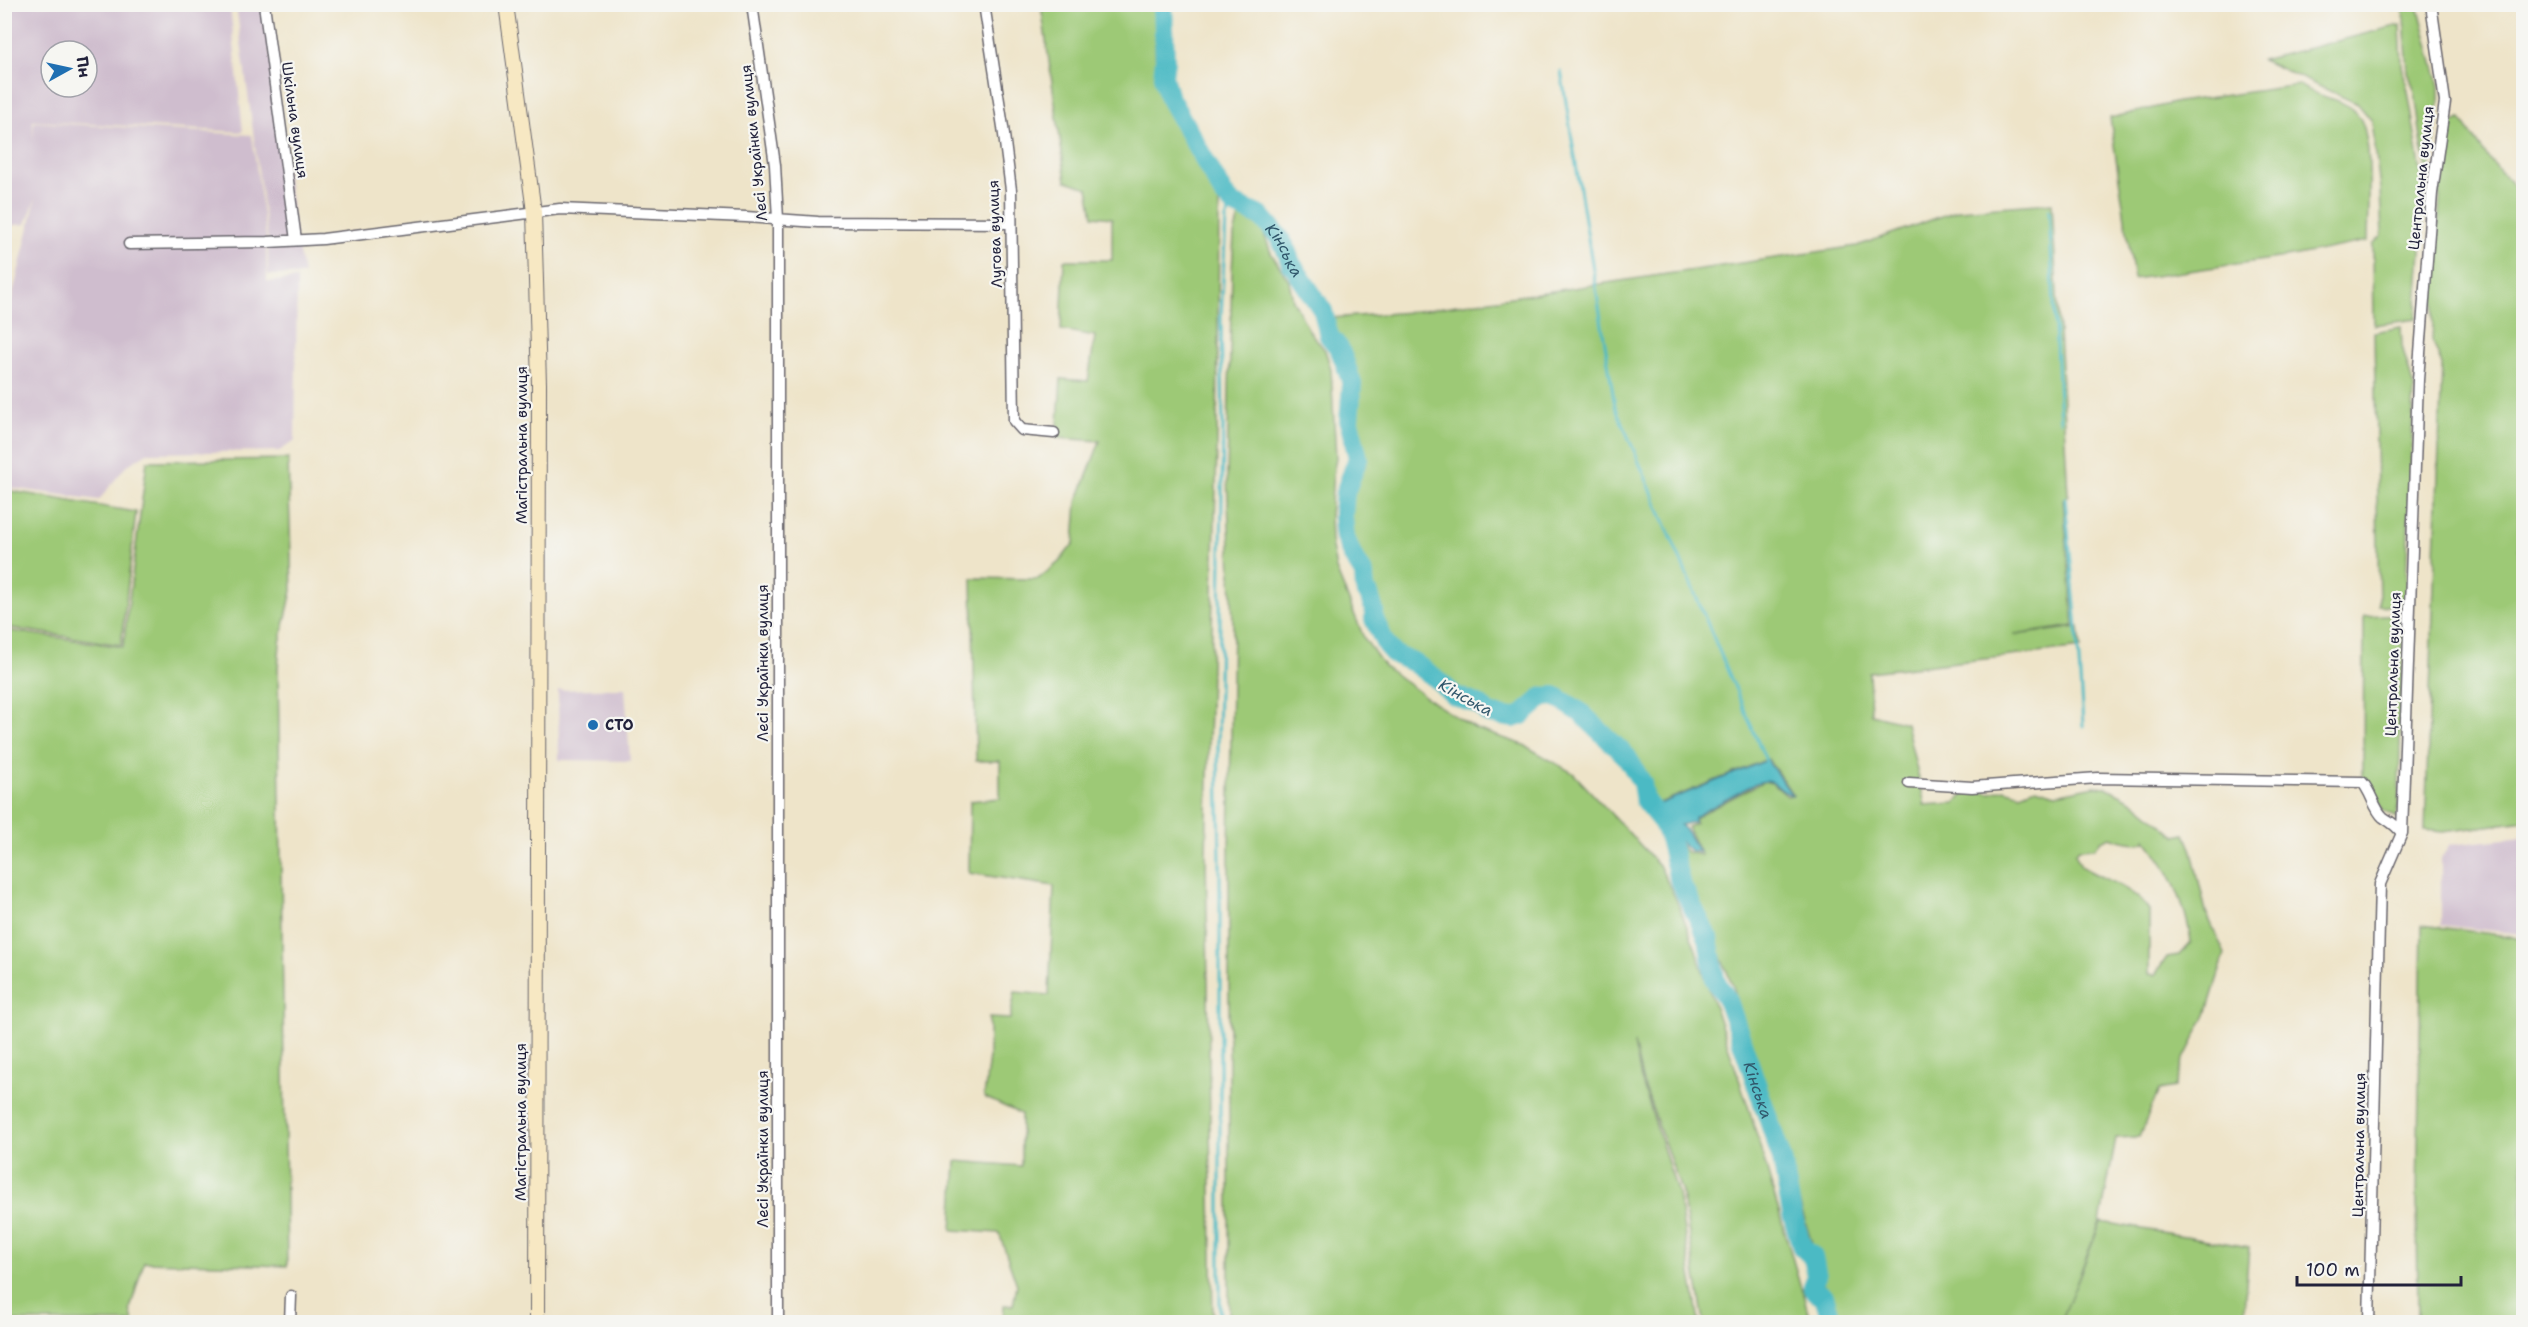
<svg xmlns="http://www.w3.org/2000/svg" width="2528" height="1327" font-family="'Shantell Sans',sans-serif">
  <rect width="100%" height="100%" fill="#f6f6f2"/>
  <filter id="ink" filterUnits="userSpaceOnUse"><feTurbulence type="fractalNoise" baseFrequency=".0167" numOctaves="2"/><feDisplacementMap in="SourceGraphic" scale="12" xChannelSelector="R" yChannelSelector="G"/><feConvolveMatrix kernelMatrix="1 2 1 2 8 2 1 2 1" color-interpolation-filters="sRGB"/></filter>
  <filter id="wash" filterUnits="userSpaceOnUse"><feTurbulence type="fractalNoise" baseFrequency=".008" numOctaves="4" result="noise"/><feDisplacementMap in="SourceGraphic" scale="24" xChannelSelector="R" yChannelSelector="G"/><feGaussianBlur stdDeviation="1.35" result="paint"/><feColorMatrix in="noise" values="0 0 0 0 0 0 0 0 0 0 0 0 0 0 0 0 0 1.4 0 .05"/><feComposite in="paint" operator="in"/></filter>
  <g filter="url(#wash)">
    <rect width="100%" height="100%" fill="#eee4c9"/>
    <path fill="#cfbdce" fill-rule="evenodd" d="M 5,5 L 230,5 L 243,132 L 33,121 L 34,141 L 34,122 L 252,135 L 266,237 L 267,282 L 297,279 L 295,441 L 279,451 L 147,453 L 126,466 L 99,500 L 5,487 L 5,327 L 36,198 L 26,224 L 5,226 ZM 51,51 L 87,51 L 87,87 L 51,87 Z
      M 236,5 L 264,5 L 296,240 L 304,275 L 268,275 L 268,242 Z
      M 625,688 L 630,761 L 559,760 L 558,690 Z
      M 2523,837 L 2523,934 L 2441,925 L 2441,858 L 2450,845 Z"/>
    <path fill="#9dc976" stroke="#607658" stroke-width="1.5" fill-rule="evenodd" d="M 1041,5 L 1156,5 C 1156,30 1153,59 1159,84 C 1170,126 1203,160 1219,200 L 1217,448 L 1206,854 L 1213,1322 L 1003,1322 L 1004,1305 L 1013,1305 L 1017,1285 L 999,1233 L 952,1230 L 956,1161 L 1021,1166 L 1021,1114 L 984,1097 L 989,1057 L 989,1018 L 1010,1019 L 1015,992 L 1049,995 L 1054,886 L 969,873 L 970,801 L 1000,798 L 1000,761 L 976,761 L 972,578 L 1038,579 L 1059,562 L 1074,543 L 1077,502 L 1100,441 L 1057,438 L 1061,379 L 1088,381 L 1095,336 L 1061,330 L 1064,260 L 1112,260 L 1112,218 L 1093,216 L 1088,188 L 1066,181 Z
      M 2403,5 L 2418,5 L 2439,86 L 2439,102 L 2429,178 L 2422,146 L 2415,93 L 2408,72 Z
      M 2400,25 L 2402,66 L 2408,91 L 2425,198 L 2416,319 L 2374,325 L 2373,245 L 2382,236 L 2380,190 L 2372,121 L 2358,104 L 2262,60 Z
      M 2299,85 C 2316,97 2343,98 2357,114 C 2375,133 2368,214 2368,241 L 2292,256 L 2134,279 L 2110,118 L 2178,102 Z
      M 2461,119 L 2488,158 L 2523,196 L 2524,350 L 2519,519 L 2519,660 L 2524,821 L 2443,832 L 2425,830 L 2442,365 L 2432,340 L 2441,177 L 2447,131 L 2451,123 Z
      M 2052,203 L 2068,495 L 2063,499 L 2074,626 L 2014,635 L 2079,627 L 2081,648 L 1869,672 L 1871,714 L 1906,723 L 1925,805 L 1923,805 L 1955,803 L 1969,790 L 1991,793 L 2004,789 L 2021,794 L 2036,788 L 2056,794 L 2095,786 L 2106,787 L 2133,801 L 2172,833 L 2177,836 L 2185,834 L 2192,851 L 2206,912 L 2225,954 L 2206,1015 L 2183,1061 L 2175,1087 L 2159,1090 L 2139,1137 L 2116,1138 L 2100,1222 L 2061,1322 L 1836,1322 L 1733,986 L 1679,859 L 1677,842 L 1687,852 L 1701,855 L 1687,827 L 1696,823 L 1694,818 L 1764,781 L 1772,783 L 1787,796 L 1793,795 L 1768,759 L 1652,806 L 1648,802 C 1647,795 1649,785 1645,778 C 1631,749 1575,689 1541,691 L 1513,713 L 1494,711 L 1455,689 L 1389,643 L 1385,635 L 1367,570 L 1355,552 L 1348,522 L 1351,494 L 1366,464 L 1355,418 L 1356,388 L 1331,318 L 1410,312 L 1857,246 L 1959,210 ZM 2110,837 C 2122,841 2134,845 2146,841 L 2145,838 C 2169,868 2186,904 2191,942 L 2179,955 L 2167,957 L 2155,975 L 2149,974 L 2149,910 C 2133,886 2104,881 2081,866 L 2075,853 L 2079,849 L 2095,848 L 2101,841 Z
      M 1239,216 L 1259,226 L 1263,231 L 1271,253 L 1289,281 L 1293,300 L 1310,332 L 1325,350 L 1331,369 L 1336,458 L 1333,474 L 1330,517 L 1331,541 L 1336,569 L 1364,638 L 1384,666 L 1437,705 L 1476,729 L 1524,745 L 1573,773 L 1659,865 L 1676,899 L 1695,947 L 1750,1112 L 1811,1322 L 1704,1322 L 1682,1193 L 1642,1079 L 1634,1043 L 1641,1079 L 1678,1194 L 1699,1322 L 1229,1322 L 1229,851 L 1233,624 L 1227,475 L 1232,271 L 1234,235 Z
      M 2401,327 L 2402,346 L 2414,388 L 2405,607 L 2379,605 L 2374,332 Z
      M 288,459 L 292,591 L 280,643 L 278,669 L 287,1266 L 144,1262 L 130,1309 L 133,1322 L 5,1321 L 5,630 L 123,647 L 147,461 Z
      M 5,490 L 136,512 L 121,645 L 5,627 Z
      M 2404,614 L 2398,818 L 2383,811 L 2371,784 L 2363,776 L 2364,616 Z
      M 2422,925 L 2523,938 L 2523,1322 L 2418,1322 L 2417,1197 Z
      M 2101,1222 L 2249,1247 L 2243,1322 L 2105,1322 L 2062,1319 Z"/>
    <path fill="#4cbac4" stroke="#376e80" stroke-width="1.5" d="M 1767,760 L 1792,795 C 1775,791 1778,776 1756,783 L 1694,817 L 1694,822 L 1680,825 L 1687,832 L 1699,852 L 1691,851 L 1676,838 L 1676,845 L 1668,847 C 1663,840 1665,832 1662,826 C 1658,819 1651,817 1647,809 Z"/>
    <g fill="none" stroke-linecap="round" stroke-linejoin="round">
      <path stroke="#4cbac4" stroke-width="3" d="M 1561,71 L 1615,406 L 1767,763
        M 2049,210 L 2060,421
        M 2524,422 L 2521,520 L 2524,715
        M 2065,498 L 2077,629 L 2083,726
        M 1220,1322 L 1220,863 L 1218,749 L 1223,427 L 1221,318 L 1226,219 L 1233,204"/>
      <path stroke="#4cbac4" stroke-width="20" id="s1" d="M 1163,4 L 1165,60 L 1163,76 L 1168,95 L 1223,193 L 1233,204 L 1262,217 L 1279,237 L 1285,247 L 1291,263 L 1323,311 L 1329,336 L 1339,348 L 1345,363 L 1352,384 L 1349,421 L 1358,458 L 1345,493 L 1343,516 L 1345,537 L 1352,555 L 1364,574 L 1365,590 L 1369,594 L 1374,611 L 1374,619 L 1386,645 L 1394,654 L 1414,663 L 1435,678 L 1454,695 L 1481,706 L 1488,714 L 1513,718 L 1522,715 L 1543,697 L 1555,696 L 1580,712 L 1627,757 L 1642,783 L 1645,801 L 1663,823 L 1669,838 L 1680,882 L 1708,938 L 1715,980 L 1728,1001 L 1782,1159 L 1792,1214 L 1802,1247 L 1813,1257 L 1817,1276 L 1812,1289 L 1824,1296 L 1832,1322"/>
    </g>
  </g>
  <g filter="url(#ink)">
    <g fill="none" stroke-linecap="round" stroke-linejoin="round">
      <defs>
        <path id="street" d="M 264,4 L 296,240
          M 752,4 L 775,165 L 778,219 L 778,1322
          M 984,4 L 1003,127 L 1011,190 L 1014,421 L 1022,430 L 1054,433
          M 129,244 L 268,242 L 323,239 L 560,209 L 746,217 L 818,222 L 1011,223
          M 1909,783 L 1972,787 L 2098,778 L 2362,782 C 2371,791 2374,809 2383,817 C 2393,824 2393,822 2402,833
          M 290,1322 L 291,1296
          M 2369,1322 L 2380,884 L 2402,833 L 2418,380 L 2432,193 L 2445,102 L 2431,4"/>
        <path id="secondary" d="M 506,4 L 534,212 L 539,384 L 537,1322"/>
      </defs>
      <use href="#street" stroke="#69666d" stroke-width="13"/>
      <use href="#secondary" stroke="#69666d" stroke-width="16"/>
      <use href="#street" stroke="#fff" stroke-width="10"/>
      <use href="#secondary" stroke="#f7e8c3" stroke-width="14"/>
    </g>
  </g>
  <circle fill="#1f6fb2" stroke="#f6f6f2" stroke-width="2" cx="593" cy="725" r="6"/>
  <g text-anchor="middle" stroke-width="4.5" stroke-linejoin="round" paint-order="stroke">
    <g font-size="15" fill="#22223b" stroke="#f6f6f2">
      <text transform="translate(295 120) rotate(82)" y="5">Шкільна вулиця</text>
      <text transform="translate(754 143) rotate(-96)" y="5">Лесі Українки вулиця</text>
      <text transform="translate(2421 178) rotate(-84)" y="5">Центральна вулиця</text>
      <text transform="translate(995 234) rotate(-92)" y="5">Лугова вулиця</text>
      <text transform="translate(522 445) rotate(-90)" y="5">Магістральна вулиця</text>
      <text transform="translate(763 663) rotate(-90)" y="5">Лесі Українки вулиця</text>
      <text transform="translate(2393 664) rotate(-88)" y="5">Центральна вулиця</text>
      <text transform="translate(521 1122) rotate(-90)" y="5">Магістральна вулиця</text>
      <text transform="translate(2359 1145) rotate(-89)" y="5">Центральна вулиця</text>
      <text transform="translate(763 1149) rotate(-90)" y="5">Лесі Українки вулиця</text>
    </g>
    <g font-size="15" font-weight="bold" fill="#22223b" stroke="#f6f6f2" text-anchor="start">
      <text x="605" y="730">СТО</text>
    </g>
    <g font-size="16" font-style="italic" fill="#31576b" stroke="#f6f6f2">
      <text dy="6" stroke="none"><textPath href="#s1" startOffset="291">Кінська</textPath></text>
      <text transform="translate(1466 697) rotate(29)" y="6">Кінська</text>
      <text dy="6" stroke="none"><textPath href="#s1" startOffset="1374">Кінська</textPath></text>
    </g>
  </g>
  <rect width="2528" height="1327" fill="none" stroke="#f6f6f2" stroke-width="24"/>
  <g transform="translate(69 69) rotate(82)"><circle r="28" fill="#f6f6f2" stroke="#a1a1a9" stroke-width="1.5"/>
  <path d="M0-4.5L10 22L0 15L-10 22Z" fill="#1f6fb2"/>
  <text y="-9" font-size="16" font-weight="bold" text-anchor="middle" fill="#22223b">Пн</text>
  </g>
  <path d="M2297 1276v9h164v-9" fill="none" stroke="#22223b" stroke-width="3"/>
  <text x="2306" y="1276" font-size="18" fill="#22223b" stroke="#f6f6f2" stroke-width="4.5" paint-order="stroke">100 m</text>
</svg>
